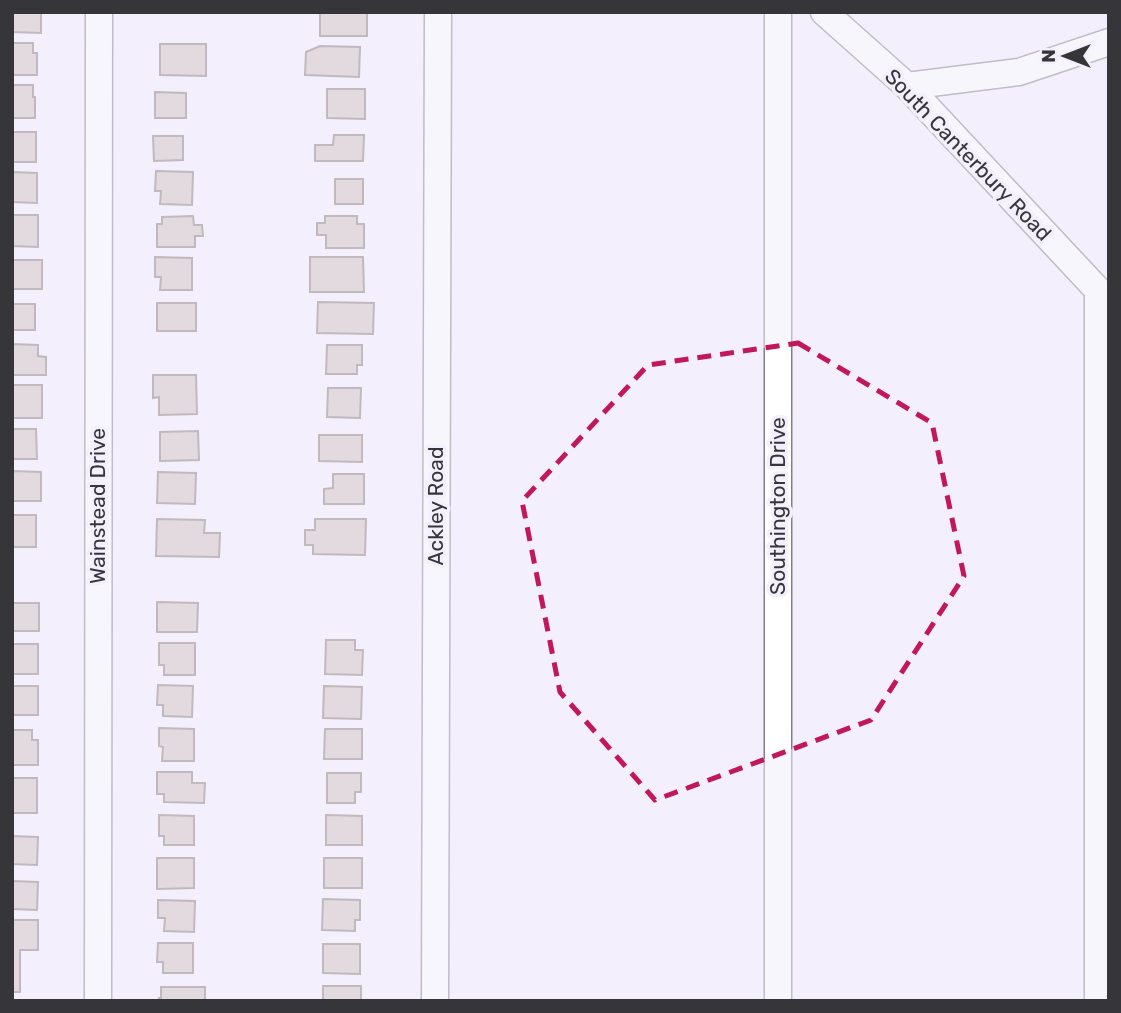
<svg xmlns="http://www.w3.org/2000/svg" width="1121" height="1013" font-family="Rubik,sans-serif">
  <rect width="100%" height="100%" fill="#f3effc"/>
  <path fill="#cec1bb" stroke="#857974" stroke-width="2" d="M 12,12 L 41,12 L 41,33 L 12,32 Z
    M 320,12 L 367,12 L 367,36 L 320,36 Z
    M 12,43 L 33,43 L 33,53 L 37,53 L 37,75 L 12,75 Z
    M 160,44 L 206,44 L 206,76 L 160,75 Z
    M 320,46 L 360,47 L 359,77 L 305,75 L 306,52 Z
    M 12,85 L 33,85 L 33,97 L 35,97 L 35,118 L 12,118 Z
    M 327,89 L 365,89 L 365,119 L 327,118 Z
    M 155,92 L 186,93 L 186,118 L 155,118 Z
    M 12,132 L 36,132 L 36,162 L 12,162 Z
    M 334,135 L 364,135 L 363,161 L 315,161 L 315,145 L 333,145 Z
    M 153,136 L 183,136 L 183,160 L 154,161 Z
    M 156,171 L 193,172 L 192,205 L 160,204 L 161,191 L 155,191 Z
    M 12,172 L 37,173 L 37,203 L 12,202 Z
    M 335,179 L 363,179 L 363,204 L 335,204 Z
    M 12,215 L 38,215 L 38,247 L 12,246 Z
    M 193,216 L 194,225 L 202,225 L 203,236 L 195,236 L 195,247 L 157,247 L 157,224 L 162,224 L 162,217 Z
    M 325,216 L 357,216 L 357,224 L 364,224 L 364,248 L 326,248 L 326,235 L 317,235 L 317,223 L 325,223 Z
    M 155,257 L 192,258 L 192,290 L 160,290 L 161,277 L 155,277 Z
    M 310,257 L 363,257 L 364,292 L 310,292 Z
    M 12,260 L 42,260 L 42,289 L 12,289 Z
    M 318,302 L 374,303 L 373,334 L 317,333 Z
    M 157,303 L 196,303 L 196,331 L 157,331 Z
    M 12,304 L 35,304 L 35,330 L 12,330 Z
    M 12,344 L 38,345 L 38,356 L 46,357 L 46,375 L 12,375 Z
    M 327,345 L 362,345 L 362,365 L 357,365 L 357,374 L 326,374 Z
    M 153,375 L 196,375 L 197,414 L 159,415 L 159,397 L 153,398 Z
    M 12,385 L 42,385 L 42,418 L 12,418 Z
    M 328,388 L 361,388 L 360,418 L 327,417 Z
    M 12,429 L 36,429 L 37,459 L 12,459 Z
    M 198,431 L 199,460 L 160,461 L 160,432 Z
    M 319,435 L 362,435 L 362,462 L 319,461 Z
    M 12,471 L 41,472 L 41,501 L 12,501 Z
    M 158,472 L 196,473 L 195,504 L 157,503 Z
    M 333,474 L 364,474 L 364,504 L 324,504 L 324,489 L 333,488 Z
    M 12,515 L 36,515 L 36,547 L 12,547 Z
    M 157,519 L 205,520 L 204,533 L 220,533 L 219,557 L 156,556 Z
    M 315,519 L 366,519 L 365,555 L 313,554 L 313,545 L 305,545 L 305,530 L 315,530 Z
    M 157,602 L 198,603 L 197,632 L 157,632 Z
    M 12,603 L 39,603 L 39,631 L 12,631 Z
    M 326,640 L 355,640 L 355,650 L 363,650 L 362,675 L 325,674 Z
    M 159,643 L 195,643 L 195,675 L 164,675 L 164,665 L 159,665 Z
    M 12,644 L 38,644 L 38,674 L 12,674 Z
    M 158,685 L 193,686 L 192,717 L 163,716 L 163,705 L 157,705 Z
    M 12,686 L 38,686 L 38,715 L 12,715 Z
    M 324,686 L 362,687 L 361,719 L 323,718 Z
    M 159,728 L 194,729 L 194,761 L 162,761 L 163,747 L 159,746 Z
    M 325,729 L 362,729 L 362,759 L 324,759 Z
    M 12,730 L 32,730 L 32,740 L 38,740 L 38,765 L 12,765 Z
    M 157,772 L 192,772 L 192,783 L 205,783 L 204,803 L 164,802 L 164,794 L 157,794 Z
    M 327,773 L 361,773 L 361,792 L 355,792 L 355,803 L 327,803 Z
    M 12,778 L 37,778 L 37,813 L 12,813 Z
    M 159,815 L 194,816 L 194,845 L 164,845 L 164,836 L 159,836 Z
    M 326,815 L 362,816 L 362,845 L 326,845 Z
    M 12,836 L 38,837 L 37,865 L 12,864 Z
    M 157,858 L 194,858 L 194,888 L 157,889 Z
    M 324,858 L 362,858 L 362,888 L 324,888 Z
    M 12,881 L 38,882 L 37,910 L 12,909 Z
    M 323,899 L 360,900 L 360,920 L 355,920 L 355,931 L 322,930 Z
    M 158,900 L 195,901 L 194,932 L 164,931 L 165,918 L 158,918 Z
    M 12,920 L 38,920 L 38,950 L 20,950 L 20,992 L 12,992 Z
    M 158,943 L 193,943 L 193,973 L 163,973 L 163,962 L 157,962 Z
    M 323,944 L 360,944 L 360,974 L 323,973 Z
    M 323,986 L 361,986 L 361,1001 L 323,1001 Z
    M 161,987 L 205,987 L 205,1001 L 158,1001 L 159,998 L 161,998 Z"/>
  <g fill="none" stroke-linecap="round" stroke-linejoin="round">
    <defs>
      <path id="minor" d="M 778,12 L 778,1001
        M 824,12 L 907,86 L 1109,302
        M 907,86 L 1019,72 L 1109,42
        M 1098,293 L 1098,1001
        M 98,1001 L 99,12
        M 435,1001 L 438,12"/>
    </defs>
    <use href="#minor" stroke="#837f8a" stroke-width="29"/>
    <use href="#minor" stroke="#fff" stroke-width="26"/>
  </g>
  <path d="M0 0H1121V1013H0ZM 798,343 L 932,423 L 964,576 L 871,720 L 655,800 L 560,692 L 522,501 L 648,365 Z" fill="#f3effc" fill-opacity=".55" fill-rule="evenodd"/>
  <path fill="none" stroke="#c2185b" stroke-width="5" stroke-dasharray="14 9" stroke-linejoin="round" d="M 798,343 L 932,423 L 964,576 L 871,720 L 655,800 L 560,692 L 522,501 L 648,365 Z"/>
  <g text-anchor="middle" stroke-width="7" stroke-linejoin="round" paint-order="stroke">
    <g font-size="21" fill="#363539" stroke="#f3effc">
      <text transform="translate(968 155) rotate(46)" y="7">South Canterbury Road</text>
      <text transform="translate(98 506) rotate(-90)" y="7">Wainstead Drive</text>
      <text transform="translate(436 506) rotate(-90)" y="7">Ackley Road</text>
      <text transform="translate(778 506) rotate(-90)" y="7">Southington Drive</text>
    </g>
  </g>
  <rect width="1121" height="1013" fill="none" stroke="#363539" stroke-width="28"/>
  <g transform="translate(1065 56) rotate(270)" stroke="#f3effc" stroke-width="5" paint-order="stroke">
  <path d="M0-5L12 26L0 18L-12 26Z" fill="#363539"/>
  <text y="-10" font-size="19" font-weight="bold" text-anchor="middle" fill="#363539">N</text>
  </g>
</svg>
